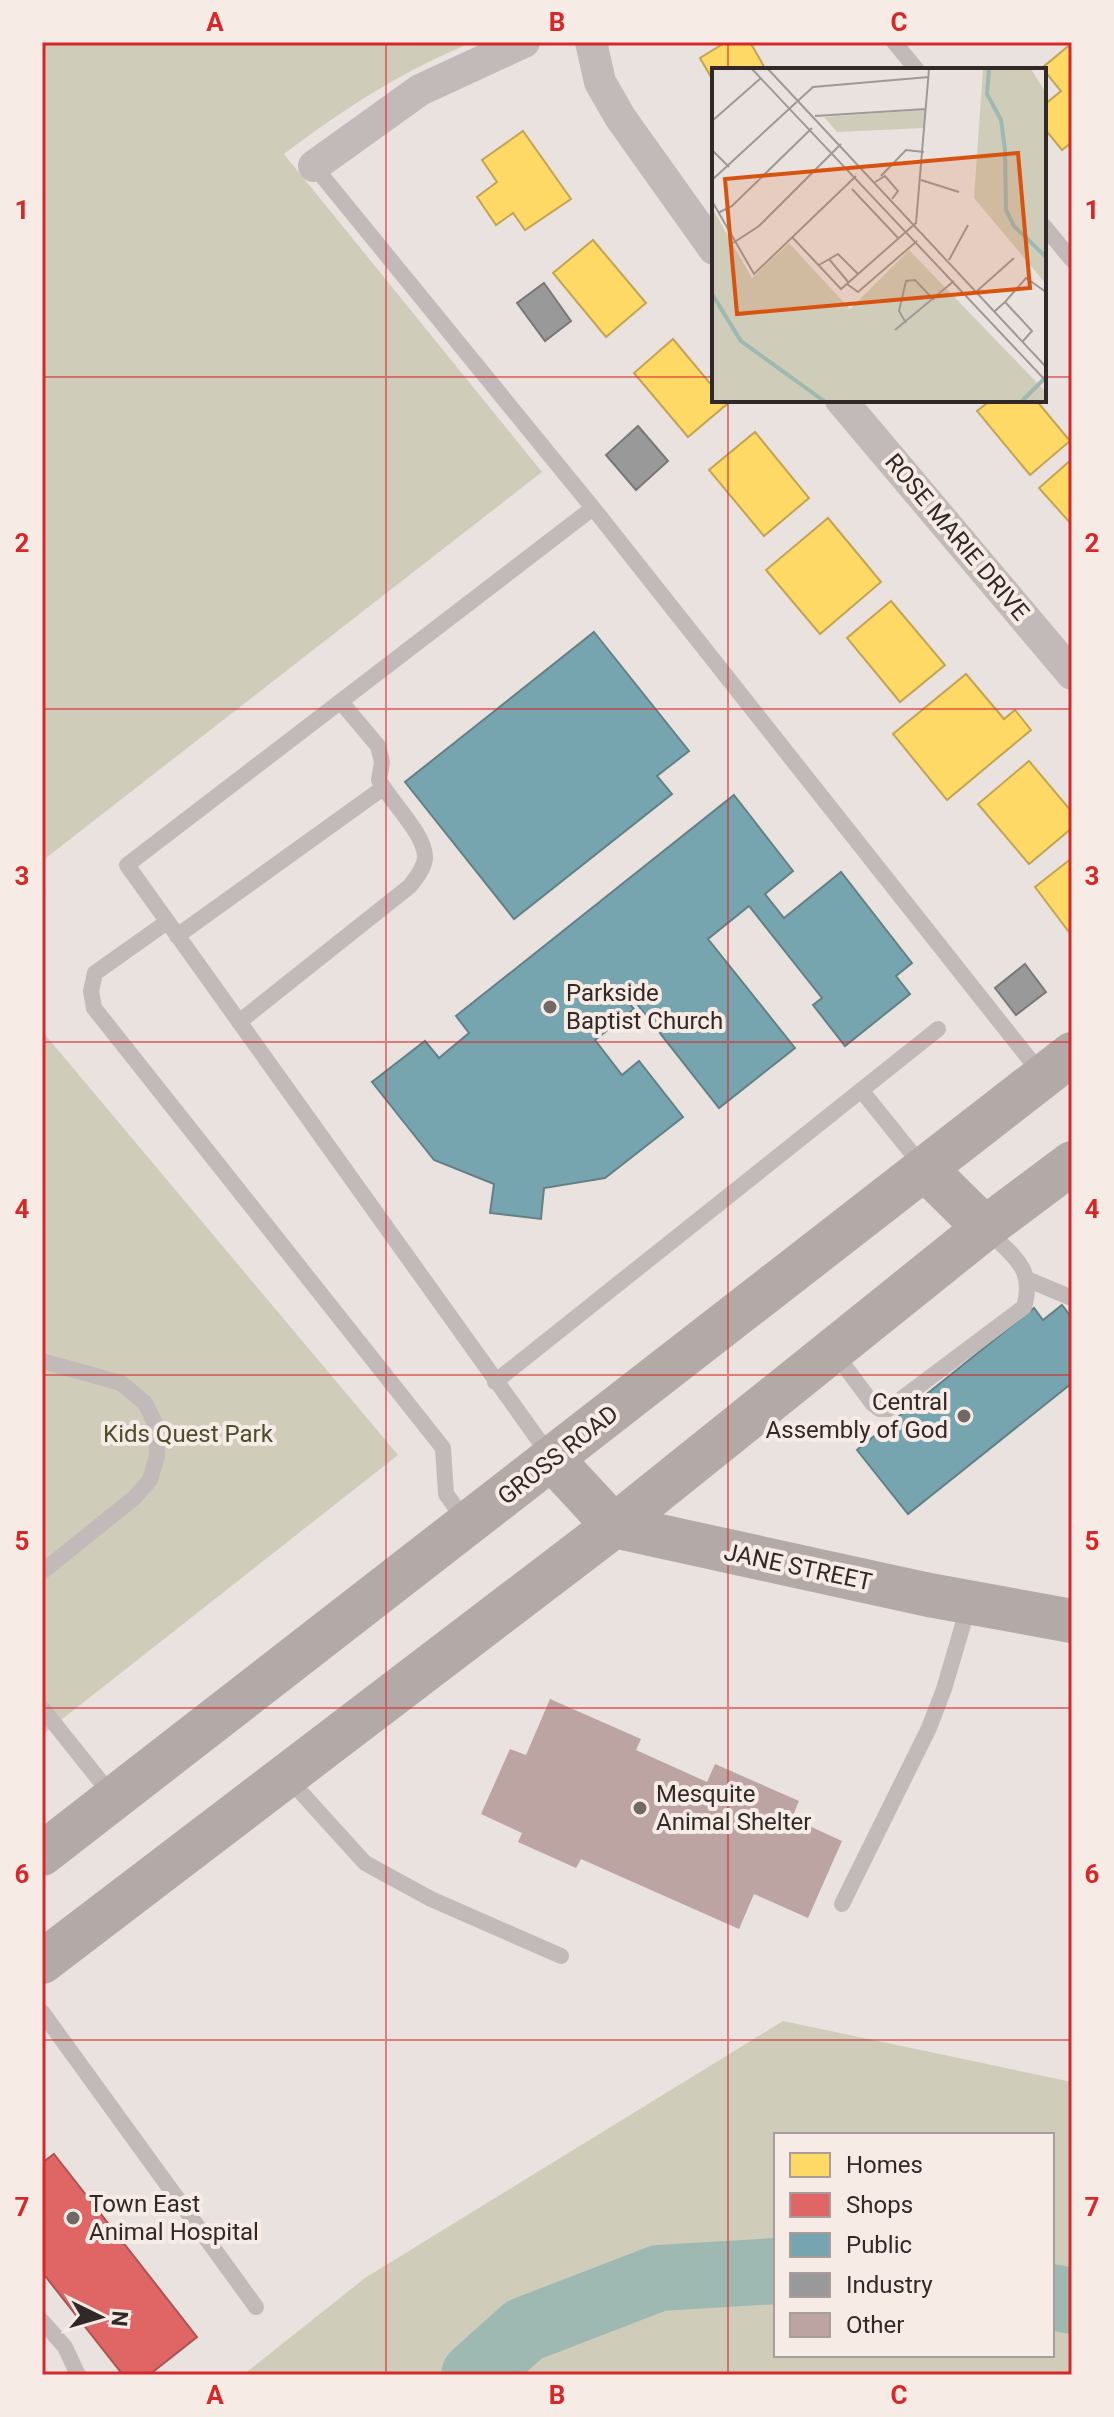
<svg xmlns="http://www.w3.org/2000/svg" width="1114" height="2417" font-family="Roboto,sans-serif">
  <rect width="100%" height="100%" fill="#eae2de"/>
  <path fill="#cfcdba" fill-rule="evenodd" d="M 42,42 L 473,42 C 402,71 345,108 284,154 L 542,472 L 42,861 Z
    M 42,1031 L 398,1455 L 42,1735 Z
    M 783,2021 L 1072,2082 L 1072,2375 L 243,2375 L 365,2278 ZM 1052,2135 L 1052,2355 L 776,2355 L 776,2135 Z"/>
  <path fill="#ffd966" stroke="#c2a453" stroke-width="2" d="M 726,42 L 750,42 L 766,70 L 714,70 L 714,82 L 700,58 Z
    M 1072,43 L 1072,142 L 1062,150 L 1044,128 L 1044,105 L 1061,91 L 1042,68 Z
    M 523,131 L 571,199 L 525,230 L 513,213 L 496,225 L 477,197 L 497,182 L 482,160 Z
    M 593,240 L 646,303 L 606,337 L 553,273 Z
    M 673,339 L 714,388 L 714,400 L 724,400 L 727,404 L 688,437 L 634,373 Z
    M 991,400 L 1036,400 L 1070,441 L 1030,475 L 977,411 Z
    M 755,432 L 809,498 L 764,536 L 709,470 Z
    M 1072,459 L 1072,525 L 1039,488 Z
    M 828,518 L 881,582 L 820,634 L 766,570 Z
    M 891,601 L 945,665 L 900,702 L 847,638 Z
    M 966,674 L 1004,719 L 1015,710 L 1031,730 L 947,800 L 893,734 Z
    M 1029,761 L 1072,812 L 1072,828 L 1029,864 L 978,804 Z
    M 1072,858 L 1072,936 L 1035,887 Z"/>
  <path fill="#e06666" stroke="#ac5353" stroke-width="2" d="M 54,2154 L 197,2337 L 149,2375 L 123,2375 L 42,2272 L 42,2163 Z"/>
  <path fill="#76a5af" stroke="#628086" stroke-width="2" d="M 594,632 L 689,751 L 657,776 L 672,794 L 514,919 L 405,782 Z
    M 734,795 L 793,871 L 765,894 L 784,918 L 841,872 L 912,963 L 896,976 L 910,994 L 845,1046 L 813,1005 L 822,998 L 749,906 L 708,939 L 795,1048 L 719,1108 L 633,999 L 629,1003 L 634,1009 L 595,1040 L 622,1075 L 639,1061 L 683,1117 L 605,1178 L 544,1188 L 541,1219 L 490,1213 L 494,1184 L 434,1160 L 372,1082 L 425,1041 L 439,1058 L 469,1033 L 456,1016 Z
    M 1062,1305 L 1072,1318 L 1072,1383 L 908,1514 L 857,1450 L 1034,1308 L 1043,1320 Z"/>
  <path fill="#999" stroke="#7a7777" stroke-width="2" d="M 544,283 L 571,321 L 545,341 L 517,303 Z
    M 638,426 L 668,461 L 636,490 L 606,455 Z
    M 1025,964 L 1046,992 L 1016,1015 L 995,988 Z"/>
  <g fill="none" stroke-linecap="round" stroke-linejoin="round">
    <path stroke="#9db9b2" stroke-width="66" d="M 1052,2297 L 1072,2301
      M 474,2375 L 524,2330 L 659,2278 L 776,2271"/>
  </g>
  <path fill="#bca4a2" d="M 550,1699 L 641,1739 L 636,1750 L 707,1782 L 715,1764 L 799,1801 L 792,1818 L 842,1841 L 808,1918 L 754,1894 L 739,1929 L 581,1859 L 576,1868 L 518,1842 L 522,1833 L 481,1814 L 510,1749 L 526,1755 Z"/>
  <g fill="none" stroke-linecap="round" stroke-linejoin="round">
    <path stroke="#c2bab8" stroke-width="16" d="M 894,42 L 917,70
      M 314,166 L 593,508 L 1042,1075
      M 1044,226 L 1072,260
      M 167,922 L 95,973 L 91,991 L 94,1008 L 443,1448 L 446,1494 L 466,1522
      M 177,936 L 383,788
      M 239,1022 L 410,886 C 416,878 424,869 425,858 C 426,835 390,801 379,780 L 382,762 L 378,746 L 341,702
      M 861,1090 L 923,1167
      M 1029,1280 L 1072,1298
      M 835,1353 L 872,1403 L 880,1409 L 888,1409 L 1024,1307 C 1036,1267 1011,1255 986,1229
      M 42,1361 L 121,1383 L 145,1403 L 157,1427 L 157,1456 L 150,1480 L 134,1498 L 42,1572
      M 495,1382 L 938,1029
      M 550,1456 L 127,865 L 593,508
      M 42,1708 L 113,1797
      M 287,1777 L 365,1863 L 431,1899 L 561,1956
      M 842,1904 L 929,1728 L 944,1689 L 969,1604
      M 42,2012 L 256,2307
      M 42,2321 L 65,2347 L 78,2375"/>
    <path stroke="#c2bab8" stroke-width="32" d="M 591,42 L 600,82 L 620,117 L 714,249
      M 314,166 L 420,90 L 524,42
      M 841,400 L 1072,674"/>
    <path stroke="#b3aaa8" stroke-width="44" d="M 925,1169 L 985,1228
      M 552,1459 L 614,1526 L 929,1595 L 1072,1621
      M 42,1854 L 1072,1054
      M 42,1962 L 614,1526 L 985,1228 L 1072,1163"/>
  </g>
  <path fill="none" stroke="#d62828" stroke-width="2" stroke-opacity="0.55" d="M 386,42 L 386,2375M 728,42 L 728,70M 42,377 L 714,377M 1044,377 L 1072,377M 728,400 L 728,2375M 42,709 L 1072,709M 42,1042 L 1072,1042M 42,1375 L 1072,1375M 42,1708 L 1072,1708M 42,2040 L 1072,2040"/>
  <g fill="#726967" stroke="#f7ebe6" stroke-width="3">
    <circle cx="550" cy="1007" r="8"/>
    <circle cx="964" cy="1416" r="8"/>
    <circle cx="640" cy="1808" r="8"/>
    <circle cx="73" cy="2218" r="8"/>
  </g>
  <g text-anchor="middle" stroke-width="8" stroke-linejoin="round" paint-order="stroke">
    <g font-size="24" fill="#322827" stroke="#f7ebe6">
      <text transform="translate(957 537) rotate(50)" y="8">ROSE MARIE DRIVE</text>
      <text transform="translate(558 1455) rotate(-38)" y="8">GROSS ROAD</text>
      <text transform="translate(798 1567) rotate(12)" y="8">JANE STREET</text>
    </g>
    <g font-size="24" fill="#322827" stroke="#f7ebe6" text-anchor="start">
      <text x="566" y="1001">Parkside<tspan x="566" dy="28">Baptist Church</tspan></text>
      <text x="948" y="1410" text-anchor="end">Central<tspan x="948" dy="28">Assembly of God</tspan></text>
      <text x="656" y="1802">Mesquite<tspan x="656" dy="28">Animal Shelter</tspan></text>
      <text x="89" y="2212">Town East<tspan x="89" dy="28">Animal Hospital</tspan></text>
    </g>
    <g font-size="24" fill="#4a4e2d" stroke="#f7ebe6">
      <text x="188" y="1442">Kids Quest Park</text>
    </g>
  </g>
  <g transform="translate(712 68)">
    <rect width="334" height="334" fill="#eae2de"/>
    <path d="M 271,1 L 319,1 L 334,25 L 334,216 L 262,130 ZM 213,42 L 212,60 L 125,64 L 112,49 ZM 0,140 L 40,210 L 77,175 L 138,241 L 197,182 L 334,324 L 334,333 L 0,333 Z" fill="#cfcdba"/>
    <path fill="none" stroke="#9db9b2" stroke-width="4" d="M 277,1 L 275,26 L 289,52 L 293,82 L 294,142 L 302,158 L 334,189M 0,226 L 29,273 L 112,333M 310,333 L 334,309"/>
    <path fill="none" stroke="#a09895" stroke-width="2" d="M 40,1 L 334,313M 56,1 L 334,299M 103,48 L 214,41M 0,53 L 49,10M 0,82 L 17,99M 169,108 L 194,82 L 212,84M 0,112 L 101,19 L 217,9M 209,112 L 247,124M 163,114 L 173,108 L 186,123 L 180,131M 140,121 L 187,171M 0,133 L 42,206 L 144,108M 6,145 L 20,138 L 100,60M 80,169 L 129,221 L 204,155 L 217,1M 21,175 L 47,158 L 129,76M 117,191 L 137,215M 237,192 L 256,157M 107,197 L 126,186 L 146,206M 135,216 L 146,224 L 205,173M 265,223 L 302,190M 293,234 L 314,210 L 334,224M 283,243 L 293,234 L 320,263 L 311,273M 194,255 L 187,243 L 194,213 L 203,212 L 222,232M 183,262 L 242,213"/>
    <path fill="#d6540f" fill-opacity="0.15" stroke="#d6540f" stroke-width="4" d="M 306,85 L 318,220 L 25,246 L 13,111 Z"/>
    <rect width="334" height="334" fill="none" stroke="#322827" stroke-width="4"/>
  </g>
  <rect width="1114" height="2417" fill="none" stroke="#f7ebe6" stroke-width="88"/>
  <rect x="774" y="2133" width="280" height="224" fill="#f7ebe6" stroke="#a89d9a" stroke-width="2"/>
  <rect x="790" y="2153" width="40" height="24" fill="#ffd966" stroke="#a89d9a" stroke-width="2"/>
  <text x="846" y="2173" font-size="24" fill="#322827">Homes</text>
  <rect x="790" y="2193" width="40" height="24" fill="#e06666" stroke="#a89d9a" stroke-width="2"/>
  <text x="846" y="2213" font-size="24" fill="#322827">Shops</text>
  <rect x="790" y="2233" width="40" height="24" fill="#76a5af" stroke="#a89d9a" stroke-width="2"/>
  <text x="846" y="2253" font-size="24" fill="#322827">Public</text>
  <rect x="790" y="2273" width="40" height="24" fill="#999999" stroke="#a89d9a" stroke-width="2"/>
  <text x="846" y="2293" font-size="24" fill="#322827">Industry</text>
  <rect x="790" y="2313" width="40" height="24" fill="#bca4a2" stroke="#a89d9a" stroke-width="2"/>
  <text x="846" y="2333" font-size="24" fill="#322827">Other</text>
  <g transform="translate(100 2317) rotate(95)" stroke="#f7ebe6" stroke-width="6" paint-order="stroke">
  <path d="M0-6L14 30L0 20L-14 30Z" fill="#322827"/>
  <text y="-12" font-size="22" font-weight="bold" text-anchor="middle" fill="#322827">N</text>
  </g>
  <rect x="44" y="44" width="1026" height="2329" fill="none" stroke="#d62828" stroke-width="3"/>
  <g font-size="26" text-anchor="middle" font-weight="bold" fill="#d62828">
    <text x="215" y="31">A</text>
    <text x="557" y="31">B</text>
    <text x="899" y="31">C</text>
    <text x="22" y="219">1</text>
    <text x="1092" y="219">1</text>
    <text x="22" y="552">2</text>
    <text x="1092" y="552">2</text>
    <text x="22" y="885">3</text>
    <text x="1092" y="885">3</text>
    <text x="22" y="1218">4</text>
    <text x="1092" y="1218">4</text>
    <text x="22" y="1550">5</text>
    <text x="1092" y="1550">5</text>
    <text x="22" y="1883">6</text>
    <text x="1092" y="1883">6</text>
    <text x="22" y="2216">7</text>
    <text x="1092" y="2216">7</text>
    <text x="215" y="2404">A</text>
    <text x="557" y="2404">B</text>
    <text x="899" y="2404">C</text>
  </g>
</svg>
